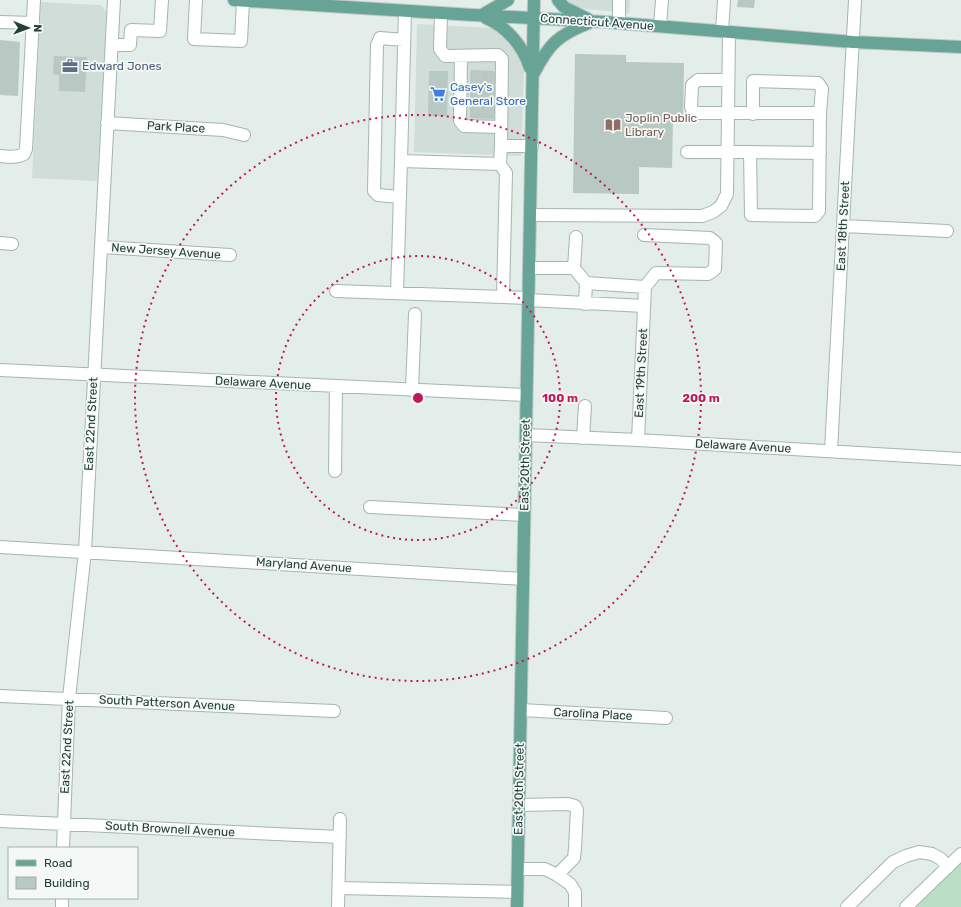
<svg xmlns="http://www.w3.org/2000/svg" width="961" height="907" font-family="Rubik,sans-serif">
  <rect width="100%" height="100%" fill="#e3ede9"/>
  <path fill="#d1ddd8" d="M 565,0 L 630,0 L 629,13 L 586,9 L 576,6 Z
    M 41,2 L 98,5 L 102,6 L 106,11 L 107,16 L 97,181 L 32,178 Z
    M 417,24 L 490,28 L 497,31 L 516,45 L 524,67 L 521,156 L 414,152 Z"/>
  <path fill="#bbdfc6" d="M 961,862 L 961,907 L 914,907 Z"/>
  <path fill="#b8c8c2" d="M 738,0 L 755,0 L 754,8 L 737,7 Z
    M 0,40 L 20,42 L 18,96 L 0,95 Z
    M 575,54 L 626,55 L 626,62 L 684,63 L 683,122 L 673,121 L 672,168 L 639,167 L 639,194 L 573,193 Z
    M 54,56 L 87,57 L 85,92 L 59,91 L 59,75 L 53,74 Z
    M 471,70 L 494,71 L 494,119 L 470,118 Z
    M 429,71 L 448,71 L 447,116 L 428,116 Z"/>
  <g fill="none" stroke-linecap="round" stroke-linejoin="round">
    <path stroke="#bccac6" stroke-width="12" stroke-dasharray="12 6" stroke-linecap="butt" d="M 470,79 L 498,78
      M 470,94 L 497,93
      M 470,108 L 496,108"/>
    <defs>
      <path id="minor" d="M 196,0 L 194,39 L 241,41 L 243,1
        M 441,14 L 440,49 L 445,56 L 498,55 L 502,59 L 501,146 L 532,146
        M 0,22 L 33,23
        M 619,23 L 619,0
        M 660,26 L 662,0
        M 722,31 L 724,0
        M 112,45 L 130,45 L 131,30 L 160,31 L 162,0
        M 461,56 L 460,121 L 464,126 L 500,127
        M 753,114 L 753,81 L 818,83 L 822,89 L 820,113
        M 107,123 L 223,130 L 244,135
        M 501,146 L 500,164 L 506,173 L 503,297 L 528,298
        M 687,152 L 750,152 L 751,215 L 815,216 L 819,211 L 820,113 L 694,113 L 691,107 L 692,85 L 698,80 L 728,80
        M 750,152 L 820,153
        M 0,156 C 8,157 17,158 24,154 L 26,149 L 34,0
        M 401,161 L 405,11
        M 400,197 L 378,195 L 374,191 L 377,45 L 380,38 L 404,40
        M 531,215 L 702,216 L 713,212 L 721,206 L 727,194 L 729,32
        M 843,226 L 947,231
        M 576,237 L 574,268 L 586,283 L 585,304
        M 0,243 L 12,244
        M 102,247 L 230,255
        M 529,268 L 574,268
        M 586,283 L 645,287
        M 336,291 L 503,297
        M 397,293 L 401,161 L 500,164
        M 528,300 L 644,306
        M 0,370 L 526,395
        M 412,390 L 415,314
        M 526,435 L 638,440 L 961,459
        M 583,438 L 585,406
        M 638,440 L 645,287 L 656,273 L 708,274 L 715,269 L 716,243 L 710,238 L 644,235
        M 831,451 L 855,0
        M 335,471 L 336,386
        M 370,507 L 524,515
        M 0,547 L 523,579
        M 0,696 L 334,711
        M 521,710 L 666,718
        M 519,805 L 568,804 L 575,806 L 577,810 L 575,848 L 574,858 L 557,875
        M 0,821 L 340,837
        M 63,848 L 69,698 L 85,551 L 114,0
        M 518,869 L 545,869 L 557,875 L 570,884 L 575,892 L 575,907
        M 339,888 L 517,892
        M 62,907 L 62,898
        M 338,907 L 340,819
        M 847,907 L 893,862 L 906,856 L 919,852 L 932,854 L 941,859 L 948,867
        M 906,907 L 961,854"/>
      <path id="major" d="M 234,0 L 473,15 L 606,22 L 853,42 L 961,47
        M 558,0 L 564,7 L 588,19
        M 482,15 L 508,0
        M 486,18 C 507,27 523,46 530,68
        M 534,73 C 549,44 558,35 589,23
        M 517,907 L 534,0"/>
    </defs>
    <use href="#minor" stroke="#a5b5b0" stroke-width="14"/>
    <use href="#major" stroke="#c1c9c7" stroke-width="14"/>
    <use href="#minor" stroke="#fff" stroke-width="12"/>
    <use href="#major" stroke="#67a496" stroke-width="12"/>
  </g>
  <g fill="none" stroke="#c2185b" stroke-width="2" stroke-dasharray="2 4">
    <circle cx="418" cy="398" r="142"/>
    <circle cx="418" cy="398" r="283"/>
  </g>
  <defs>
    <symbol id="office-bare" viewBox="-9 -9 18 18"><path d="M-6-3h4V-5.5h4V-3h4V5H-6ZM-1-4.5V-3h2v-1.5ZM-6 0V1H6V0Z" fill="#5c6f8a" stroke="#f4f9f7" stroke-width="2.5" paint-order="stroke"/></symbol>
    <symbol id="supermarket-bare" viewBox="-9 -9 18 18"><path d="M-6-5.5h2.5l.6 2H6L4.5 2H-2.5L-4.4-4H-6ZM-1.5 3.2a1.3 1.3 0 1 0 .1 0ZM3 3.2a1.3 1.3 0 1 0 .1 0Z" fill="#3f7fe0" stroke="#f4f9f7" stroke-width="2.5" paint-order="stroke"/></symbol>
    <symbol id="library-bare" viewBox="-9 -9 18 18"><path d="M-6-4Q-3-5.5-.7-3.5V5Q-3 3-6 4ZM6-4Q3-5.5 .7-3.5V5Q3 3 6 4Z" fill="#8d6e63" stroke="#f4f9f7" stroke-width="2.5" paint-order="stroke"/></symbol>
  </defs>
  <g fill-rule="evenodd">
    <use href="#office-bare" x="59" y="55" width="22" height="22"/>
    <use href="#supermarket-bare" x="427" y="83" width="22" height="22"/>
    <use href="#library-bare" x="602" y="114" width="22" height="22"/>
  </g>
  <g text-anchor="middle" stroke-width="3.5" stroke-linejoin="round" paint-order="stroke">
    <g font-size="12" fill="#223f38" stroke="#f4f9f7">
      <text transform="translate(597 22) rotate(4)" y="4">Connecticut Avenue</text>
      <text transform="translate(176 127) rotate(3)" y="4">Park Place</text>
      <text transform="translate(843 226) rotate(-87)" y="4">East 18th Street</text>
      <text transform="translate(166 251) rotate(4)" y="4">New Jersey Avenue</text>
      <text transform="translate(641 373) rotate(-87)" y="4">East 19th Street</text>
      <text transform="translate(263 383) rotate(3)" y="4">Delaware Avenue</text>
      <text transform="translate(91 424) rotate(-87)" y="4">East 22nd Street</text>
      <text transform="translate(743 446) rotate(3)" y="4">Delaware Avenue</text>
      <text transform="translate(525 465) rotate(-89)" y="4">East 20th Street</text>
      <text transform="translate(304 565) rotate(4)" y="4">Maryland Avenue</text>
      <text transform="translate(167 703) rotate(3)" y="4">South Patterson Avenue</text>
      <text transform="translate(593 714) rotate(3)" y="4">Carolina Place</text>
      <text transform="translate(67 747) rotate(-87)" y="4">East 22nd Street</text>
      <text transform="translate(519 789) rotate(-89)" y="4">East 20th Street</text>
      <text transform="translate(170 829) rotate(3)" y="4">South Brownell Avenue</text>
    </g>
    <g font-size="12" fill="#4e5e75" stroke="#f4f9f7" text-anchor="start">
      <text x="82" y="70">Edward Jones</text>
    </g>
    <g font-size="12" fill="#366cbe" stroke="#f4f9f7" text-anchor="start">
      <text x="450" y="91">Casey's<tspan x="450" dy="14">General Store</tspan></text>
    </g>
    <g font-size="12" fill="#785e54" stroke="#f4f9f7" text-anchor="start">
      <text x="625" y="122">Joplin Public<tspan x="625" dy="14">Library</tspan></text>
    </g>
  </g>
  <circle cx="418" cy="398" r="6" fill="#c2185b" stroke="#f4f9f7" stroke-width="2"/>
  <g font-size="12" text-anchor="middle" font-weight="bold" fill="#c2185b" stroke="#f4f9f7" stroke-width="3.5" stroke-linejoin="round" paint-order="stroke">
    <text x="560" y="402">100 m</text>
    <text x="701" y="402">200 m</text>
  </g>
  <rect x="8" y="847" width="130" height="52" fill="#f4f9f7" stroke="#a0afab"/>
  <rect x="16" y="860" width="20" height="6" fill="#67a496" stroke="#a0afab"/>
  <text x="44" y="867" font-size="12" fill="#223f38">Road</text>
  <rect x="16" y="877" width="20" height="12" fill="#b8c8c2" stroke="#a0afab"/>
  <text x="44" y="887" font-size="12" fill="#223f38">Building</text>
  <g transform="translate(28 28) rotate(91)" stroke="#f4f9f7" stroke-width="3" paint-order="stroke">
  <path d="M0-3L7 15L0 10L-7 15Z" fill="#223f38"/>
  <text y="-6" font-size="11" font-weight="bold" text-anchor="middle" fill="#223f38">N</text>
  </g>
</svg>
